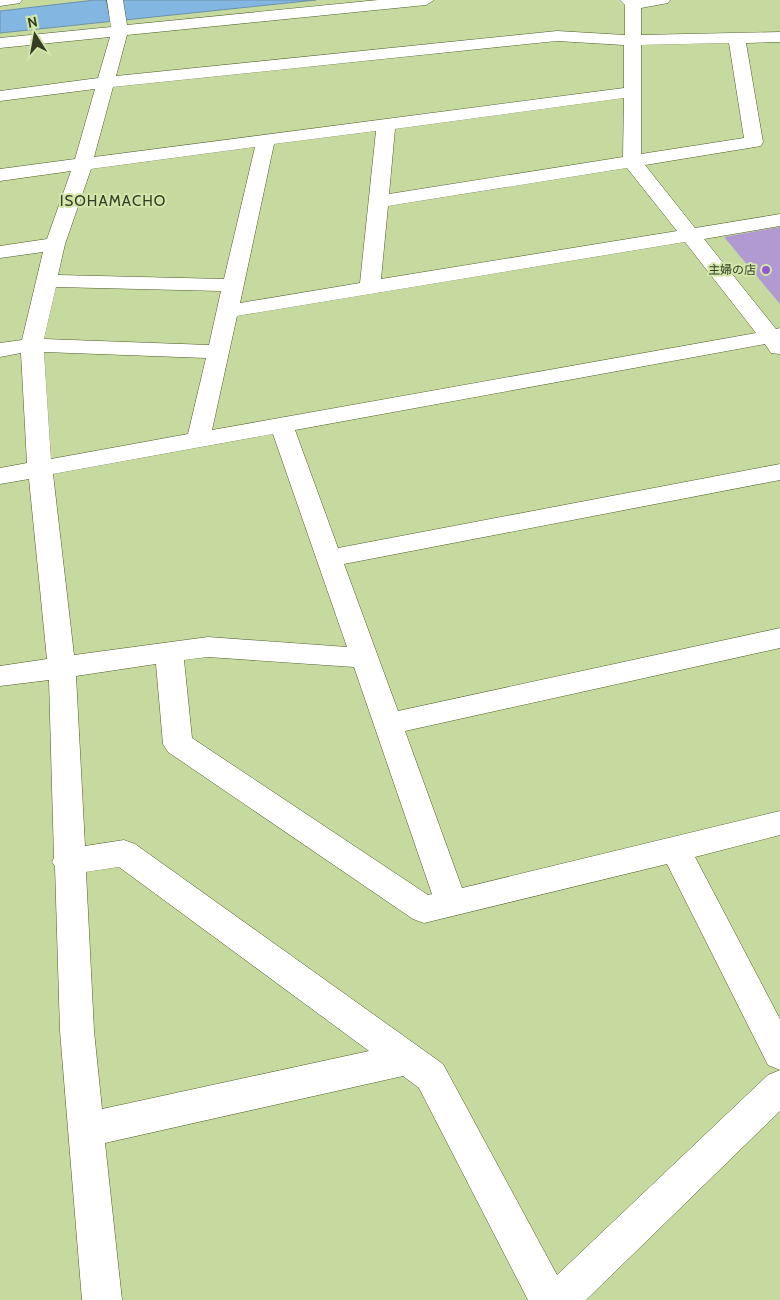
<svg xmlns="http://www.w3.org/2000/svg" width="780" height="1300" font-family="Cabin,'Noto Sans JP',sans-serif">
  <rect width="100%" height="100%" fill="#c6da9f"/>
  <path fill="#83b7e1" stroke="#6c92a9" d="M 95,0 L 316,0 L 0,33 L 0,11 Z"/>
  <path fill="#b09ad1" d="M 780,227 L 780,304 L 724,237 Z"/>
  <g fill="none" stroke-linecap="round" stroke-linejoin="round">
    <defs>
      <path id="minor" d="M 0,0 L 22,0 L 20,3 L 0,6 Z
        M 107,0 L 123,0 L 127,25 L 378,0 L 434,0 L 426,5 L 127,35 L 116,76 L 557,31 L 625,35 L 625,5 L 620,0 L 670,0 L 668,3 L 641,8 L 641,35 L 780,32 L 780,42 L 746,43 L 763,142 L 761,146 L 645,165 L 695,228 L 780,214 L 780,226 L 704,239 L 776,329 L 780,328 L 780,354 L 771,353 L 765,344 L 295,430 L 338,548 L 780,464 L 780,480 L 344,564 L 398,711 L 780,628 L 780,648 L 405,731 L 462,888 L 780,811 L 780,835 L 695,857 L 780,1019 L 780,1070 L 768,1065 L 667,864 L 424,923 L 413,919 L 168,752 L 163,744 L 156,664 L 76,676 L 85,846 L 124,840 L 135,844 L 443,1064 L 557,1275 L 768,1075 L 780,1070 L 780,1111 L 586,1300 L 528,1300 L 419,1088 L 403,1076 L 105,1143 L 122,1300 L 82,1300 L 60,1031 L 55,866 L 52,862 L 54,858 L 49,680 L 0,686 L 0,666 L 47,659 L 29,479 L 0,484 L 0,468 L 27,463 L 21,353 L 0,357 L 0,343 L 22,340 L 43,252 L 0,258 L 0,246 L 47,239 L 71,171 L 0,181 L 0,169 L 75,159 L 95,89 L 0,101 L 0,91 L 98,78 L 110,37 L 0,48 L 0,38 L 111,27 ZM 557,41 L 624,45 L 624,88 L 94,157 L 113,87 ZM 729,43 L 744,138 L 641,154 L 641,45 ZM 624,98 L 623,157 L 389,194 L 395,129 ZM 376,131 L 360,283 L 240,303 L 274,144 ZM 255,147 L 224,279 L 58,275 L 65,244 L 91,169 ZM 627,168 L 677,231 L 381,279 L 388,206 ZM 685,242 L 756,333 L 212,430 L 237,316 ZM 56,287 L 221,291 L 209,345 L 44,339 ZM 44,352 L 206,358 L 188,434 L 51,459 ZM 273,434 L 347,647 L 208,637 L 74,655 L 53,474 ZM 208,657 L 354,667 L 432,894 L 428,895 L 192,738 L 184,660 ZM 119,867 L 369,1051 L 102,1109 L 94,1031 L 86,872 Z"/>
    </defs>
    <use href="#minor" stroke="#4d5d26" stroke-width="1"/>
    <use href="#minor" fill="#fff" fill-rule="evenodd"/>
  </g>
  <circle fill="#9158d0" stroke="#d3e7ab" stroke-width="2" cx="766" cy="270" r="5"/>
  <g text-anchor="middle" stroke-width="4" stroke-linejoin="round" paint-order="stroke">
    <g font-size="12" fill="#353d25" stroke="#d3e7ab" text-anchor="end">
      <text x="756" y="274">主婦の店</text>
    </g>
    <g font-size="15" letter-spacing="1" fill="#353d25" stroke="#d3e7ab">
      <text x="113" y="206">ISOHAMACHO</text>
    </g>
  </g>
  <g transform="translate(35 35) rotate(349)" stroke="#d3e7ab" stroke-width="4" paint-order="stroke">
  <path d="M0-4L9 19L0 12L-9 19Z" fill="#353d25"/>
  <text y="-8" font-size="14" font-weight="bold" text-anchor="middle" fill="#353d25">N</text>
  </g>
</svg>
